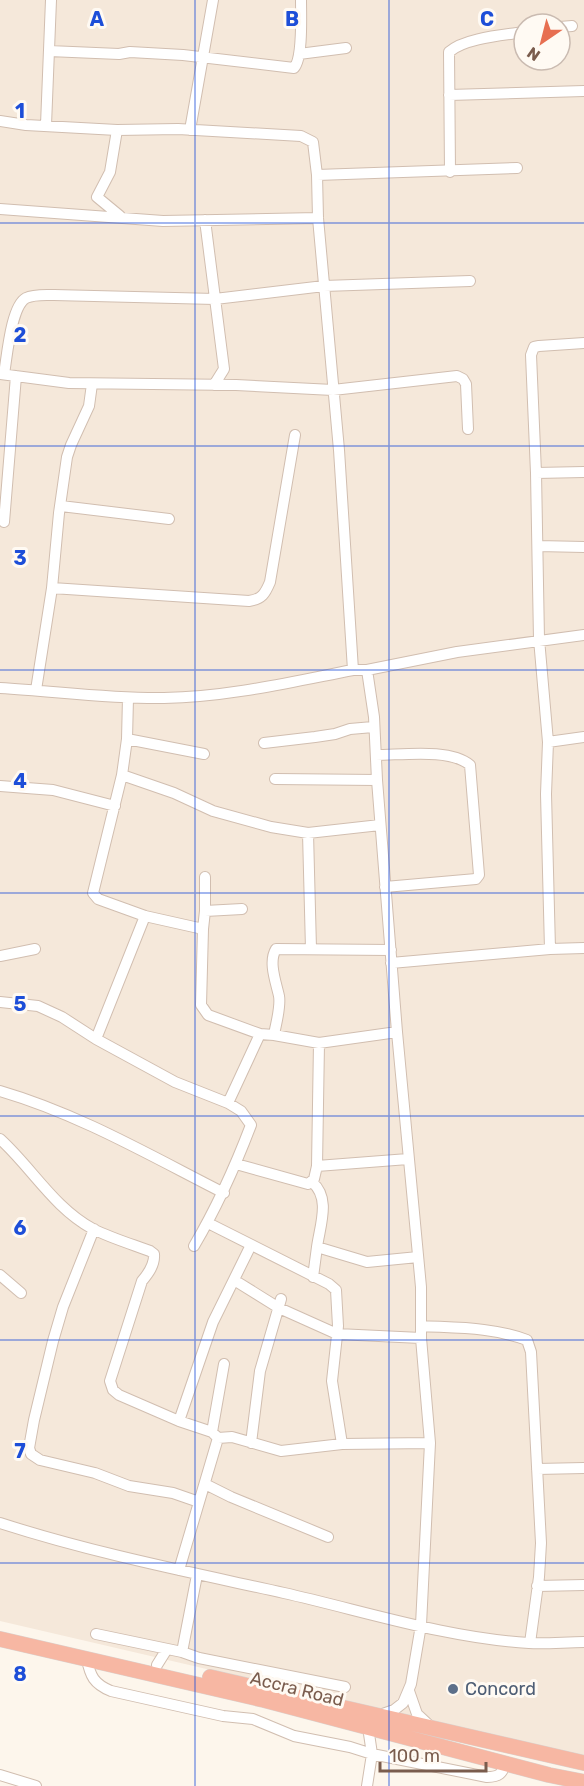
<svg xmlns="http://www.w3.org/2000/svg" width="584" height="1786" font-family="Rubik,sans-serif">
  <rect width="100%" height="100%" fill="#fdf6ec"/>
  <path fill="#f5e8da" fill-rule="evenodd" d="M 0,0 L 584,0 L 584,1757 L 0,1621 ZM 524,24 L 560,24 L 560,60 L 524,60 Z"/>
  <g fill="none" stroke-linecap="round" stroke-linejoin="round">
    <defs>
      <path id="minor" d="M 560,27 L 572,26
        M 49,51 L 119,54 L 130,52 L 183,55 L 294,68 C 303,58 301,15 301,0
        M 299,54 L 346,48
        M 449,95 L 584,91
        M 0,121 L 26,125 L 117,130 L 178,129 L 301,136 L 313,142 L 317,175 L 318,218 L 339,450 L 353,670
        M 46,125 L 51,0
        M 117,130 L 110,172 L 97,197 L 120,216
        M 190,130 L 213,0
        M 450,172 L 449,52 C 464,38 504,35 524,32
        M 317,175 L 517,168
        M 0,209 L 163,221 L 318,218
        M 205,220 L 224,369 L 214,385
        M 0,374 L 69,383 L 236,385 L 333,390 L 457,376 L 463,379 L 466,384 L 468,429
        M 4,374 C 7,357 11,306 26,298 C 34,294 45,295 54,295 L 215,299 L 324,286 L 470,281
        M 536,473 L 584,472
        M 61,506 L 169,519
        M 4,522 L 16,376
        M 538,546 L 584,547
        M 52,588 L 249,601 C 262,599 265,594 270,582 L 295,435
        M 367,670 L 374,717 L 377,780 L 397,1032 L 421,1287 L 421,1338 L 430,1443 L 421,1625 L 411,1684 L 403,1703 L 394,1710 L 380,1715
        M 0,688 C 55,691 109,699 164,698 C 228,697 291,682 353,670 L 367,670 L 457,652 L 584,635
        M 36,690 L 52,588 L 59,513 L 67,457 L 71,445 L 89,406 L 92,384
        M 128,698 L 127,739 L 122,775 L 93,893 L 98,899 L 145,916 L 203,929
        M 127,739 L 204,754
        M 548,742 L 584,737
        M 264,743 L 315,737 L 335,734 L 350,729 L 373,727
        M 376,755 C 402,755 450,748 470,765 L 479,875 L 476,879 L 385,887
        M 122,775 L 174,793 L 213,811 L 271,827 L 308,833 L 380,825
        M 275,779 L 377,780
        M 0,786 L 53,790 L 115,806
        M 308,833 L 311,949
        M 205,877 L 205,911 L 203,929 L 201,1005 L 208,1015 L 260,1034 L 274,1035 L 319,1043 L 397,1032
        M 205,911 L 242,909
        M 550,949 L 546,794 L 548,742 L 539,639 L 536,473 L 531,355 L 534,347 L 539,346 L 584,343
        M 0,956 L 35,949
        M 391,963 L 550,949 L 584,948
        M 0,1002 L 38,1006 L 62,1017 L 96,1039 L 175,1082 L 228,1103 L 241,1111 L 251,1125 C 235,1167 217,1207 194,1246
        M 274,1035 C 276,1023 281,1007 279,996 C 276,982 268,962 276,949 L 391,950
        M 96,1039 L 145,916
        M 0,1091 C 79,1114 151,1156 224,1193
        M 228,1103 L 260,1034
        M 0,1139 C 32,1168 54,1208 93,1229 C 111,1238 131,1244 150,1251 L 154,1254 C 155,1265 148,1274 142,1281 L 110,1381 L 113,1390 L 119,1395 L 179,1421 L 212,1432 L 218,1438 L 232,1437 L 281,1451 L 342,1444 L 430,1443
        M 236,1164 L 308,1184 L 314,1179 L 317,1166 L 319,1043
        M 317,1166 L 408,1159
        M 312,1182 C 331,1198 320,1225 317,1247
        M 208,1223 L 329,1284 L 336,1290 L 338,1326 L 332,1381 L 342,1444
        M 94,1229 L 63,1307 L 53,1341 L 34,1420 L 29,1448 L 31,1454 L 40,1460 L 95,1473 L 129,1486 L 173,1493 L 199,1502
        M 0,1275 L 21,1293
        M 313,1277 L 317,1247 L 367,1262 L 418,1257
        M 234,1280 L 279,1308 L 337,1334 L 421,1338
        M 421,1326 C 457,1328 492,1327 527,1340 L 531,1352 L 541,1543 L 539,1577 L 530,1643
        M 179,1421 L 213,1322 L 251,1245
        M 212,1432 L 224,1364
        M 251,1443 L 260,1371 L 281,1299
        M 537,1469 L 584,1468
        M 205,1484 L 231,1497 L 328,1537
        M 0,1523 C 93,1553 189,1572 284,1593 C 364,1611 446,1638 529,1643 C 547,1644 566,1642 584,1642
        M 179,1570 L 218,1438
        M 537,1586 L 584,1585
        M 96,1634 L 182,1652 L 199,1658 L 345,1687
        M 182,1652 L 197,1575
        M 87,1659 C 90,1676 94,1684 111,1691 L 223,1716 L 253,1719 L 294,1736 L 350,1747 L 372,1754 L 487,1777 C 499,1777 502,1774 506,1763
        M 157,1665 L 167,1649
        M 409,1691 L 417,1714 L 432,1728
        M 0,1775 L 36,1786
        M 367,1786 L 372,1754 L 368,1727"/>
      <path id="highway" d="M 0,1639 L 264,1700 L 549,1775 L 584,1782
        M 210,1677 L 584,1763"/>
    </defs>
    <use href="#minor" stroke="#d1beb0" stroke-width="12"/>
    <use href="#highway" stroke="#dad1cd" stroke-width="16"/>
    <use href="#minor" stroke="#fff" stroke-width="10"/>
    <use href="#highway" stroke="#f7b7a3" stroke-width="15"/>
  </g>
  <path fill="none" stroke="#1d4ed8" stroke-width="1.5" stroke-opacity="0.55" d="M 195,0 L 195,1786M 389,0 L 389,1786M 0,223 L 584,223M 0,446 L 584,446M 0,670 L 584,670M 0,893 L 584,893M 0,1116 L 584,1116M 0,1340 L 584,1340M 0,1563 L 584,1563"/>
  <circle fill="#5c6f8a" stroke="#fffaf3" stroke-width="2" cx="453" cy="1689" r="6"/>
  <g text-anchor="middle" stroke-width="6" stroke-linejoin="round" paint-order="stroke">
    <g font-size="18" fill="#7a5c4d" stroke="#fffaf3">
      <text transform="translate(297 1689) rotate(14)" y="6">Accra Road</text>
    </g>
    <g font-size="18" fill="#4e5e75" stroke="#fffaf3" text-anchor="start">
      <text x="465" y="1695">Concord</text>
    </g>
  </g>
  <g font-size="20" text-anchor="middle" font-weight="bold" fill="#1d4ed8" stroke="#fffaf3" stroke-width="6" stroke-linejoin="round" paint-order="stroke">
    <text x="97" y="26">A</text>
    <text x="292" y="26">B</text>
    <text x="487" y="26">C</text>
    <text x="20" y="118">1</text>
    <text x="20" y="342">2</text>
    <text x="20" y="565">3</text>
    <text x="20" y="788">4</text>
    <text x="20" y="1011">5</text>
    <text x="20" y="1235">6</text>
    <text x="20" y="1458">7</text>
    <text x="20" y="1681">8</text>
  </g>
  <g transform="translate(542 42) rotate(215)"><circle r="28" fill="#fffaf3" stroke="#cabbb1" stroke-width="1.5"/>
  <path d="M0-4.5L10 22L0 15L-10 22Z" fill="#e76f51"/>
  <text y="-9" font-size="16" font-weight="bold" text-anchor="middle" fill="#7a5c4d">N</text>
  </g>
  <path d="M380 1762v9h106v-9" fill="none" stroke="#7a5c4d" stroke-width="3"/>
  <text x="389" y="1762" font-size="18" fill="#7a5c4d" stroke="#fffaf3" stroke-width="4.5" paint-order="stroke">100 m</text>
</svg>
